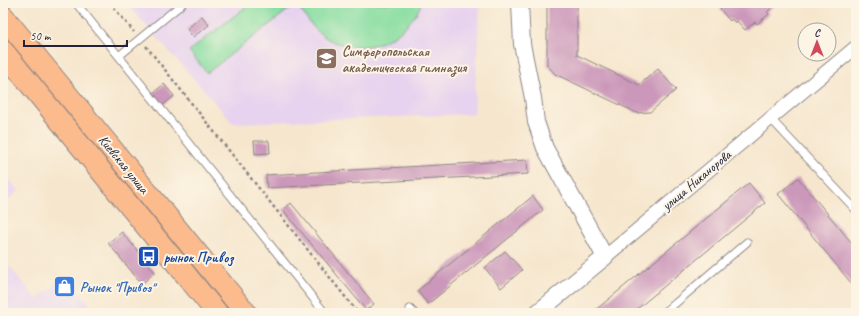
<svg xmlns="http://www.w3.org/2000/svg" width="859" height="316" font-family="Caveat,sans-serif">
  <rect width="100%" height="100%" fill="#fcf5e5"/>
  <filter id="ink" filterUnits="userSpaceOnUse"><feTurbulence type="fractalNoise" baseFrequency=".025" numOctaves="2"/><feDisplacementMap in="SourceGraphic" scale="8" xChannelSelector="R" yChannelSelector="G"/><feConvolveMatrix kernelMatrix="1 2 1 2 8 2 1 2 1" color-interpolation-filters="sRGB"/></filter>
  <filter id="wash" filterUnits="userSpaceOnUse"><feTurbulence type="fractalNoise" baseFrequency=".012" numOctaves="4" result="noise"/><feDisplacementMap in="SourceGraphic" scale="16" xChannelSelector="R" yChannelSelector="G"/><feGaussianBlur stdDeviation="0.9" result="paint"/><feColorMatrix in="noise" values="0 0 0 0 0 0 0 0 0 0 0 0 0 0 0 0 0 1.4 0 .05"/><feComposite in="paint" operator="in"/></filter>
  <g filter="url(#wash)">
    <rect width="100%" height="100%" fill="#f6e6cd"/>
    <path fill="#e7d2ef" d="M 126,3 L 480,3 L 474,114 L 233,123 Z
      M 3,172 L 19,191 L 3,204 Z
      M 3,259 L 37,299 L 66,276 L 97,313 L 3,313 Z"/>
    <path fill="#86dda0" stroke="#54806e" d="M 251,3 L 289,3 L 292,7 L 207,73 L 189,51 Z
      M 297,3 L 421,3 C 419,11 413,18 408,24 C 389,43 368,51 341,44 C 338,43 334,43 332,41 C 317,35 307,19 298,6 Z"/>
    <g id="blocks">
      <path fill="#cb97ba" d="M 547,3 L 577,3 L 577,55 L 639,85 L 658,69 L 676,90 L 650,112 L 637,113 L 555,74 L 547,65 Z
        M 719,3 L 778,3 L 767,12 L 769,14 L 757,24 L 755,22 L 745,30 L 737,21 L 735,23 L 732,19 L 730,21 L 720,9 L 722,7 Z
        M 202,16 L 209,25 L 193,37 L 187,29 Z
        M 164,84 L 174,96 L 162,106 L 152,94 Z
        M 254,141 L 269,141 L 270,153 L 255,154 Z
        M 527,160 L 528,174 L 267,188 L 266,175 Z
        M 798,178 L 856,248 L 856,289 L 778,194 Z
        M 749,183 L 765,203 L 632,313 L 592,313 Z
        M 533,196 L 543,210 L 428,304 L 417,291 Z
        M 291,203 L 374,304 L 366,310 L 283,210 Z
        M 122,232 L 155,272 L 142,284 L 108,243 Z
        M 505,251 L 522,270 L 501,288 L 485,268 Z"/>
    </g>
  </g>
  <g filter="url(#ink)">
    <use href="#blocks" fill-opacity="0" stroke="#8c8484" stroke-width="1"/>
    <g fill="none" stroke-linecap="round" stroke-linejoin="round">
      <defs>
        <path id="service" d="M 76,3 L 325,313
          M 119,56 L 183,3
          M 770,118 L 856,210
          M 410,309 L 414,313
          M 664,313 L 747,242"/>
        <path id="minor" d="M 605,257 L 856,47"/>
        <path id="tertiary" d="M 520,3 L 522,44 L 533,98 L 536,122 L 545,148 L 605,257 L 537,313"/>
        <path id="primary" d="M 3,16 L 246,313
          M 3,51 L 217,313"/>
      </defs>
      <use href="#service" stroke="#8c8484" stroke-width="9"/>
      <use href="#minor" stroke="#8c8484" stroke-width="15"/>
      <use href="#tertiary" stroke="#8c8484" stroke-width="18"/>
      <use href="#primary" stroke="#8c8484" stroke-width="23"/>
      <path stroke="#8c8484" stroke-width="2.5" stroke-dasharray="3 3" stroke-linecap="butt" d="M 110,3 L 134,32
        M 146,46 L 358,313"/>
      <use href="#service" stroke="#fff" stroke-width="7"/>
      <use href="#minor" stroke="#fff" stroke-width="13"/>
      <use href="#tertiary" stroke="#fff" stroke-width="16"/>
      <use href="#primary" stroke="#fbbb8d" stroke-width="21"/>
    </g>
  </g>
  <defs>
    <symbol id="school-square" viewBox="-11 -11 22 22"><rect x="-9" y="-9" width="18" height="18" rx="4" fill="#8d6e63" stroke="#fcf5e5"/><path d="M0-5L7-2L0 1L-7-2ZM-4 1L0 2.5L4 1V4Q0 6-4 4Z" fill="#fff"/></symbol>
    <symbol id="bus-square" viewBox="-11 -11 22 22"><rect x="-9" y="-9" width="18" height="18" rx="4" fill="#1a4fb4" stroke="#fcf5e5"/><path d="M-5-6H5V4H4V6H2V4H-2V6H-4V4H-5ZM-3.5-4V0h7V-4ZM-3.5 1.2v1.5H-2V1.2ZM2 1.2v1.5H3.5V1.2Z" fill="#fff"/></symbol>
    <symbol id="shop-square" viewBox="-11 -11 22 22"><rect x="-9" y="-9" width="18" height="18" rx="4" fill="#3f7fe0" stroke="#fcf5e5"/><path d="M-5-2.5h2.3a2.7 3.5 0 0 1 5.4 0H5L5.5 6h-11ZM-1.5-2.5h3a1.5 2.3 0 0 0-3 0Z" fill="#fff"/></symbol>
  </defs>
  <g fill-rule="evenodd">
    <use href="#school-square" x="314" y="46" width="25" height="25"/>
    <use href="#bus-square" x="136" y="244" width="25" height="25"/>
    <use href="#shop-square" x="52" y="274" width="25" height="25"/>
  </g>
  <g text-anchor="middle" stroke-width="4" stroke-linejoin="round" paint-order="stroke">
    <g font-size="14" font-weight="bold" fill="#785e54" stroke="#fcf5e5" text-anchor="start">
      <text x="342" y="56">Симферопольская<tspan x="342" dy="16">академическая гимназия</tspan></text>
    </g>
    <g font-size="14" fill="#22223b" stroke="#fcf5e5">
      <text transform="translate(124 164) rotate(51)" y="5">Киевская улица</text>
      <text transform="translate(696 180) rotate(-40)" y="5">улица Никанорова</text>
    </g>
    <g font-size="14" font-weight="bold" fill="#164399" stroke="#fcf5e5" text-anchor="start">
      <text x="164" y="262">рынок Привоз</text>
    </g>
    <g font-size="14" font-weight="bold" fill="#366cbe" stroke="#fcf5e5" text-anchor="start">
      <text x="80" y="292">Рынок "Привоз"</text>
    </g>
  </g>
  <rect width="859" height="316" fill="none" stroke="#fcf5e5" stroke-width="16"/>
  <g transform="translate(817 42)"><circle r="19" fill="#fcf5e5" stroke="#a5a1a1"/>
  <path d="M0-3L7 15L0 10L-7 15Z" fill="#d1495b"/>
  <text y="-6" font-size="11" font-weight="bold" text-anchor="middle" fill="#22223b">С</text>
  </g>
  <path d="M24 40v6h103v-6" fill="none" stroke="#22223b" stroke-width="2"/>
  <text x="30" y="40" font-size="12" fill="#22223b" stroke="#fcf5e5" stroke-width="3" paint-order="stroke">50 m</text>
</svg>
